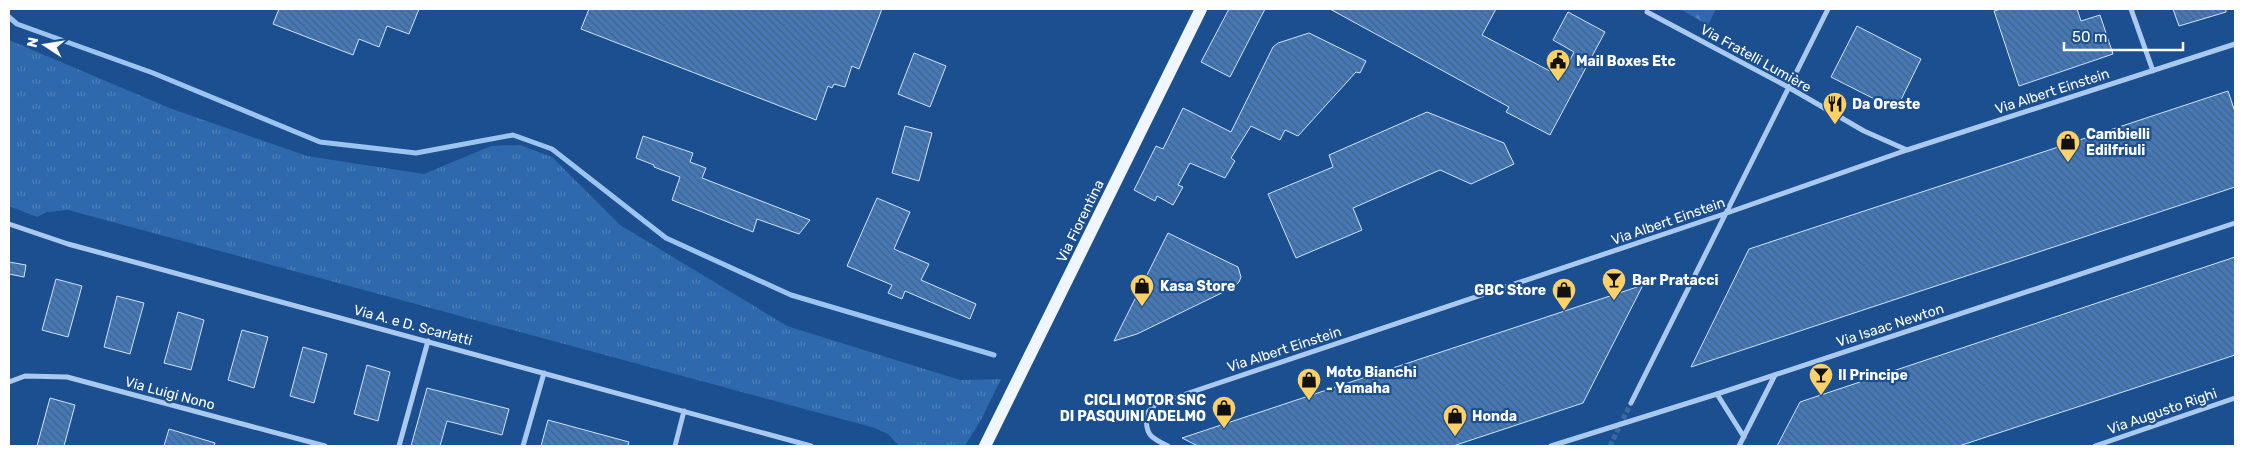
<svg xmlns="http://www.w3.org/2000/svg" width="2244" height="455" font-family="Rubik,sans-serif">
  <defs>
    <pattern id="grass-tufts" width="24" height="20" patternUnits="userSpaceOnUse" patternTransform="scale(1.25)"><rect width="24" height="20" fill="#2e69ad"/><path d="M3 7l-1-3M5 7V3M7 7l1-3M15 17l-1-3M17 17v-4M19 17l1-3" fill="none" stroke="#4d80b9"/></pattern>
    <pattern id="forest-firs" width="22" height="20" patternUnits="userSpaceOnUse" patternTransform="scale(1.25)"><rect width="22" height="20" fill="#2e69ad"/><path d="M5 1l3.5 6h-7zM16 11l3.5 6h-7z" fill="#4d80b9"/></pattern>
    <pattern id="building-back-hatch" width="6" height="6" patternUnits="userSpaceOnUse" patternTransform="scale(1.25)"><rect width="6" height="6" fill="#4478b7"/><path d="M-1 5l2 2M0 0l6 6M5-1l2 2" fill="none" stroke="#486282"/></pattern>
  </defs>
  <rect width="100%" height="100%" fill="#1b4f8f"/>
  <path fill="url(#grass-tufts)" d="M 9,40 L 172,109 L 307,156 L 424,174 L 491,146 L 520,145 L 552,157 L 620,225 L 787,326 L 960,380 L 1001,379 L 982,418 L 965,446 L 899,446 L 888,434 L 875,428 L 68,210 L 47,212 L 37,217 L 9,206 Z"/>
  <path fill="url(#forest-firs)" d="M 1680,9 L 1716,9 L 1708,25 Z"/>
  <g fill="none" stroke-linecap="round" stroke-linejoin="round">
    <path stroke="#9cc4f0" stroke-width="5" d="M 9,17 L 17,24 L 153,73 L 320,142 L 416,153 L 513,135 L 552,149 L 666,238 L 791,295 L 994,355"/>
  </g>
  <path fill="url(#building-back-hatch)" stroke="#cfe3fa" d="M 279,9 L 419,9 L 409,34 L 387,26 L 379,47 L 359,39 L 353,55 L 273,24 Z
    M 589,9 L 882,9 L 859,69 L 852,66 L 845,87 L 834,84 L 832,88 L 828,86 L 816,120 L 581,29 Z
    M 1229,9 L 1265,9 L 1230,77 L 1201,62 Z
    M 1330,9 L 1496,9 L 1482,35 L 1561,77 L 1574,52 L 1553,40 L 1568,12 L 1605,32 L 1550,135 L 1506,112 L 1509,107 Z
    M 2001,9 L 2077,9 L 2081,21 L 2100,15 L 2113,54 L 2019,86 L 1994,11 Z
    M 2173,9 L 2226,9 L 2226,12 L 2179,26 Z
    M 1857,26 L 1921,59 L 1896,110 L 1831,77 Z
    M 1309,33 L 1366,61 L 1360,73 L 1356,72 L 1298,136 L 1285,130 L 1280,140 L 1251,126 L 1231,158 L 1235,161 L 1225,178 L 1190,163 L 1178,185 L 1183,187 L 1173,205 L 1157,196 L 1155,201 L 1134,190 L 1156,146 L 1163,149 L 1183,108 L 1231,132 L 1273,47 L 1278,43 Z
    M 914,53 L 946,66 L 930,107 L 898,94 Z
    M 2228,91 L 2235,112 L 2235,187 L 1691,367 L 1749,249 Z
    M 1427,112 L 1504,143 L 1514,164 L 1471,184 L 1440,170 L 1353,208 L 1362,230 L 1296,258 L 1268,194 L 1333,167 L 1329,155 Z
    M 905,126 L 932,133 L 919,181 L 892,173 Z
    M 643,136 L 693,153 L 690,162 L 706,168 L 702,178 L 810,220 L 799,234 L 757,219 L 753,232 L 672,200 L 680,177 L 654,167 L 654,165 L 636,158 Z
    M 877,198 L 910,212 L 894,249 L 929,264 L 921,280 L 976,304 L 970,319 L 905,291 L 902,299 L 888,293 L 892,285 L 847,266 Z
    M 1168,233 L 1238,267 L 1241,277 L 1239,282 L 1234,287 L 1137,334 L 1114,341 Z
    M 2235,257 L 2235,355 L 1959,446 L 1777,446 L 1800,402 Z
    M 9,262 L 26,265 L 24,277 L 9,274 Z
    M 56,279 L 82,286 L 68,337 L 42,330 Z
    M 1643,285 L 1583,403 L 1453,446 L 1198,446 L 1182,438 Z
    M 117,296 L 144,303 L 130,354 L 104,347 Z
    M 178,312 L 204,320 L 191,370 L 164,363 Z
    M 242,330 L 268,337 L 254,388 L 228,380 Z
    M 303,347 L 327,354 L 314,403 L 290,396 Z
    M 367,365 L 390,372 L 378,421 L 354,414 Z
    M 427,388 L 509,409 L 502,435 L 447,421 L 440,446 L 411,446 Z
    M 50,398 L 75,405 L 64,446 L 37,446 Z
    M 548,420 L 629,442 L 628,446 L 541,446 Z
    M 169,429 L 215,443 L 214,446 L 164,446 Z"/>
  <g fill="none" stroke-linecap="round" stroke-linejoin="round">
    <path stroke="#3d69a0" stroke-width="5" stroke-dasharray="5 2.5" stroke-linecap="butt" d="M 1610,446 L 1631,403"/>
    <path stroke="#a9c9ee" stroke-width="5" d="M 2131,9 L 2153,71
      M 1647,12 L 1788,87 L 1864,131 L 1907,150
      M 9,224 L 68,244 L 811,446
      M 9,382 L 25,376 L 67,377 L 325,446
      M 1717,394 L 1744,437
      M 1631,403 L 1828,9
      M 399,446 L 428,341
      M 523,446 L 544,373
      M 675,446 L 684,411
      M 1168,446 C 1149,437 1146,435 1146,414 L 1156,404 L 1724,214 L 1907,150 L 2235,44
      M 1739,446 L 1775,375
      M 2095,446 L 2235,398"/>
    <path stroke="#f0f6ff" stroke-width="12" d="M 985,446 L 1201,9"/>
    <path stroke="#a9c9ee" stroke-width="5" d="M 1551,446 L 1717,394 L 2235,223"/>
  </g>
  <defs>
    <symbol id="civic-pin" viewBox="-11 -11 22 30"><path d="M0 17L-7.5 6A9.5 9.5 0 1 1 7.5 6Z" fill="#ffd166" stroke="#1b4f8f"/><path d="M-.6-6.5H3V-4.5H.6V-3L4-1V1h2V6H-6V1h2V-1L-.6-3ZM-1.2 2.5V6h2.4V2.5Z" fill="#111"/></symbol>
    <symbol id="restaurant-pin" viewBox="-11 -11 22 30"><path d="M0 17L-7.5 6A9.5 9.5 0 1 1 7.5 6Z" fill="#ffd166" stroke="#1b4f8f"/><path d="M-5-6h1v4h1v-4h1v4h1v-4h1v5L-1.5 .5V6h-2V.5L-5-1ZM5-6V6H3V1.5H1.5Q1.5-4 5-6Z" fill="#111"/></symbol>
    <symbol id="shop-pin" viewBox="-11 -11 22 30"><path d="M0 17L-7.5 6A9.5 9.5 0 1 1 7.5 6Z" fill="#ffd166" stroke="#1b4f8f"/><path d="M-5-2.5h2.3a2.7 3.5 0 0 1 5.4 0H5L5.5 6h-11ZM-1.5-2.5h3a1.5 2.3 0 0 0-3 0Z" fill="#111"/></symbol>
    <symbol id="bar-pin" viewBox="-11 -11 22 30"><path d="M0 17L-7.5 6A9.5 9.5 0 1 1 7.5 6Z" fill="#ffd166" stroke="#1b4f8f"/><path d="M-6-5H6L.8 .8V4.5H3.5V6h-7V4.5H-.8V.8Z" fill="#111"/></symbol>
  </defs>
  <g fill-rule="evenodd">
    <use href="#civic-pin" x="1544" y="47" width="28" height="38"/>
    <use href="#restaurant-pin" x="1821" y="90" width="28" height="38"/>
    <use href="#shop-pin" x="2054" y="128" width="28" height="38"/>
    <use href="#bar-pin" x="1600" y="266" width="28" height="38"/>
    <use href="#shop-pin" x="1128" y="272" width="28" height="38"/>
    <use href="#shop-pin" x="1550" y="276" width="28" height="38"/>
    <use href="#bar-pin" x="1807" y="361" width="28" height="38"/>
    <use href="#shop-pin" x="1295" y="366" width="28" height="38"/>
    <use href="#shop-pin" x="1210" y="394" width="28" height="38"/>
    <use href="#shop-pin" x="1441" y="402" width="28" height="38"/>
  </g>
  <g text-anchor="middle" stroke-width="4.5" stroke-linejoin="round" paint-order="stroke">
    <g font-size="14" fill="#fff" stroke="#1b4f8f">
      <text transform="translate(1756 58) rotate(29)" y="5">Via Fratelli Lumière</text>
      <text transform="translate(2052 91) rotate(-18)" y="5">Via Albert Einstein</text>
      <text transform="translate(1080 221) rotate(-64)" y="5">Via Fiorentina</text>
      <text transform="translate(1668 221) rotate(-19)" y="5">Via Albert Einstein</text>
      <text transform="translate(413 325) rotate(15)" y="5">Via A. e D. Scarlatti</text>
      <text transform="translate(1890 325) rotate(-18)" y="5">Via Isaac Newton</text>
      <text transform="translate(1284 349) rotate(-18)" y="5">Via Albert Einstein</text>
      <text transform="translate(170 393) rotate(15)" y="5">Via Luigi Nono</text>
      <text transform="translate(2162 411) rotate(-19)" y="5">Via Augusto Righi</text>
    </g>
    <g font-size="14" font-weight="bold" fill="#fff" stroke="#1b4f8f" text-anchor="start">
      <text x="1576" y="66">Mail Boxes Etc</text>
      <text x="1852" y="109">Da Oreste</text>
      <text x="2086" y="139">Cambielli<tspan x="2086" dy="16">Edilfriuli</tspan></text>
      <text x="1632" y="285">Bar Pratacci</text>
      <text x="1160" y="291">Kasa Store</text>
      <text x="1546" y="295" text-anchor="end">GBC Store</text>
      <text x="1326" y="377">Moto Bianchi<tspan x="1326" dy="16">- Yamaha</tspan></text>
      <text x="1838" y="380">Il Principe</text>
      <text x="1206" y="405" text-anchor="end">CICLI MOTOR SNC<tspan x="1206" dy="16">DI PASQUINI ADELMO</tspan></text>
      <text x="1472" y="421">Honda</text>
    </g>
  </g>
  <rect width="2244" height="455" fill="none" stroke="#ffffff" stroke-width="20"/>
  <g transform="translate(45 45) rotate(282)" stroke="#1b4f8f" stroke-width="4" paint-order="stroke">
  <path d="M0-4L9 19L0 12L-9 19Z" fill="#ffffff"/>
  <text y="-8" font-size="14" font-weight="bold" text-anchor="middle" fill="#ffffff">N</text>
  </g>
  <path d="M2064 42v8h119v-8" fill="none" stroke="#ffffff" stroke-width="2.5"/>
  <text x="2072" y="42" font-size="15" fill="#ffffff" stroke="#1b4f8f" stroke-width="4" paint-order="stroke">50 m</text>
</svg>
